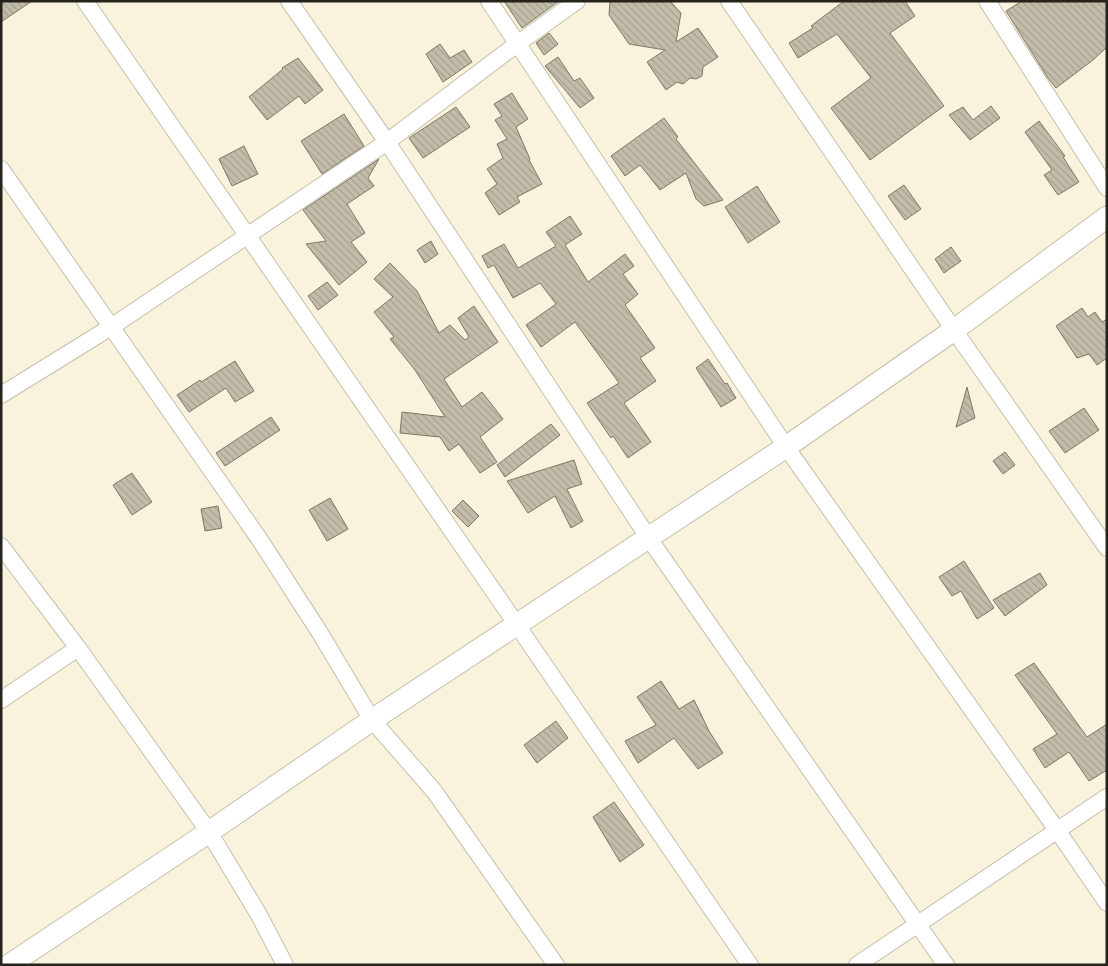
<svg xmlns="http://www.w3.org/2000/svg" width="1108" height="966" font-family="Mulish,sans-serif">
  <defs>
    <pattern id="building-back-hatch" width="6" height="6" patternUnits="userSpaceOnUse" patternTransform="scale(1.25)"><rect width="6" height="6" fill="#c2bca8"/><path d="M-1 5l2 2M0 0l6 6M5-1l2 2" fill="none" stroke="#a7a190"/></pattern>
  </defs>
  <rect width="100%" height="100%" fill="#f9f3de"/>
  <path fill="url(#building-back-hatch)" stroke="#7d7765" d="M 1,1 L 32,1 L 1,22 Z
    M 504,1 L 559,1 L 522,28 Z
    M 610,1 L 670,1 L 681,13 L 676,42 L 698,28 L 718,57 L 703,67 L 702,76 L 696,79 L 690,78 L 683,84 L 677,82 L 666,90 L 647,62 L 665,50 L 629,44 L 609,15 Z
    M 844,1 L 905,1 L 915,16 L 890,33 L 944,106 L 870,160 L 831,108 L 871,78 L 837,34 L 798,58 L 789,43 L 813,28 L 811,26 Z
    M 1022,1 L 1107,1 L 1107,47 L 1093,60 L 1056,88 L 1048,78 L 1006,11 Z
    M 549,33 L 558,44 L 544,55 L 536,43 Z
    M 440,44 L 450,58 L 464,50 L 472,62 L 443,82 L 426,54 Z
    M 558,57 L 574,81 L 580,78 L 594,98 L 580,108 L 545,66 Z
    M 298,58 L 323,90 L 305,104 L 299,96 L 267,120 L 249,97 L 283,69 L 282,68 Z
    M 512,93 L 528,119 L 516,127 L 530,159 L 529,160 L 542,184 L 517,197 L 520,202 L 499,215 L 485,193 L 497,184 L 487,169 L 503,158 L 497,144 L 507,139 L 495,120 L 502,116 L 494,104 Z
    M 991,106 L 1000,118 L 970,140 L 949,115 L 963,107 L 973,120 Z
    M 456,107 L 470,127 L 423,158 L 409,138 Z
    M 344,114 L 364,146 L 322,174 L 301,141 Z
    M 664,118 L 678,137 L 676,139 L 723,200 L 704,206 L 696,199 L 686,173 L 660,190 L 640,165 L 625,176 L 611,156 Z
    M 1039,121 L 1065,156 L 1063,157 L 1079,182 L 1058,195 L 1044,175 L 1052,170 L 1025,132 Z
    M 244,146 L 258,174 L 232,186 L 219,159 Z
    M 379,159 L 368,178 L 374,186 L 347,204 L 365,233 L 351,242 L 367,262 L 339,285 L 306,244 L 326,241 L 303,210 Z
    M 904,185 L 921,209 L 905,220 L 888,196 Z
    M 757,186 L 780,222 L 748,243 L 725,207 Z
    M 570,216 L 582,234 L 565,245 L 588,282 L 625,254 L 634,266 L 623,274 L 638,294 L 625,305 L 655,348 L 640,358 L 656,381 L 624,403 L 651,442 L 628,458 L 613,436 L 611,438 L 587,403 L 619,383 L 575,322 L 541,347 L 526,325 L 556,304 L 540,283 L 513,298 L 494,265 L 488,268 L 482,256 L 504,244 L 518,268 L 556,246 L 546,232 Z
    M 431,241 L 438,254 L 425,263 L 417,250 Z
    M 951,247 L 961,261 L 944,273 L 935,259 Z
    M 390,263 L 417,291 L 439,333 L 450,325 L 465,340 L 469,337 L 458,318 L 474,306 L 498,342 L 444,379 L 462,407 L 482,392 L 503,419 L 480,437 L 497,462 L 480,473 L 459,444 L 449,451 L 440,437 L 400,433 L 402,412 L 445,417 L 415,370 L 390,339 L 394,337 L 374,312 L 393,297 L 374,279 Z
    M 327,282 L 338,295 L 318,310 L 308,296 Z
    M 1082,308 L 1088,317 L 1095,312 L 1102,322 L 1107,319 L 1107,358 L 1097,365 L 1089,354 L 1077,358 L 1056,326 Z
    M 708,359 L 725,384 L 727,383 L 736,398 L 721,407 L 696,368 Z
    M 235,361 L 254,391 L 235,402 L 226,388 L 189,412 L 177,395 L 200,380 L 201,382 Z
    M 967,387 L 975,418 L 956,427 Z
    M 1084,408 L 1099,430 L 1065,453 L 1049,431 Z
    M 271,417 L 280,430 L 225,466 L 216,453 Z
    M 551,424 L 560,435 L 505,477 L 497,465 Z
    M 1005,452 L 1015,465 L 1003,474 L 993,461 Z
    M 574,460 L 582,484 L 567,489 L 583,521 L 571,528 L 555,496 L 528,513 L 507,481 Z
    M 132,473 L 152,502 L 132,515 L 113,485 Z
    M 330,498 L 348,529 L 327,541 L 309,510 Z
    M 463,500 L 479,516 L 468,527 L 452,511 Z
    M 218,506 L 222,528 L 205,531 L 201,509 Z
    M 964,561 L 994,608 L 977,619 L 961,591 L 952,596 L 939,577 Z
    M 1040,573 L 1047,585 L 1005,616 L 993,600 Z
    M 1034,663 L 1087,737 L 1107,724 L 1107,770 L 1089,781 L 1069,752 L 1045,768 L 1033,749 L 1057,734 L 1015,675 Z
    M 661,681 L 679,709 L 694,700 L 709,731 L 723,753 L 698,769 L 674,738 L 638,763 L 625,741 L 656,725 L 637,697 Z
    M 556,721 L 568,738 L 537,763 L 524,745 Z
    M 614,802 L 644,845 L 620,862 L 593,817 Z"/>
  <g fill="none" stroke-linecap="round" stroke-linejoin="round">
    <defs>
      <path id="minor" d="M 85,1 L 517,625 L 750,965
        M 289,1 L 387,142 L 648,537 L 946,965
        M 489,1 L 786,447 L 1057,830 L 1107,903
        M 729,1 L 954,330 L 1107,548
        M 987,1 L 1107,188
        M 1,169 L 260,540 L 320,633 L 372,720 L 434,791 L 556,965
        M 1,395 L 111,327 L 387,142 L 517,44 L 577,1
        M 1,546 L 78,648 L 209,832 L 259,915 L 285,965
        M 1,700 L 78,648
        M 857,965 L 1107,797"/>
      <path id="tertiary" d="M 9,965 L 209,832 L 372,720 L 786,447 L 954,330 L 1107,217"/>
    </defs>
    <use href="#minor" stroke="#c5bfab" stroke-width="18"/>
    <use href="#tertiary" stroke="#c5bfab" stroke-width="23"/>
    <use href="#minor" stroke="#fff" stroke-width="16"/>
    <use href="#tertiary" stroke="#fff" stroke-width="21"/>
  </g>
  <rect width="1108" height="966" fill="none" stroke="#25231b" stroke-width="5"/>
</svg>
